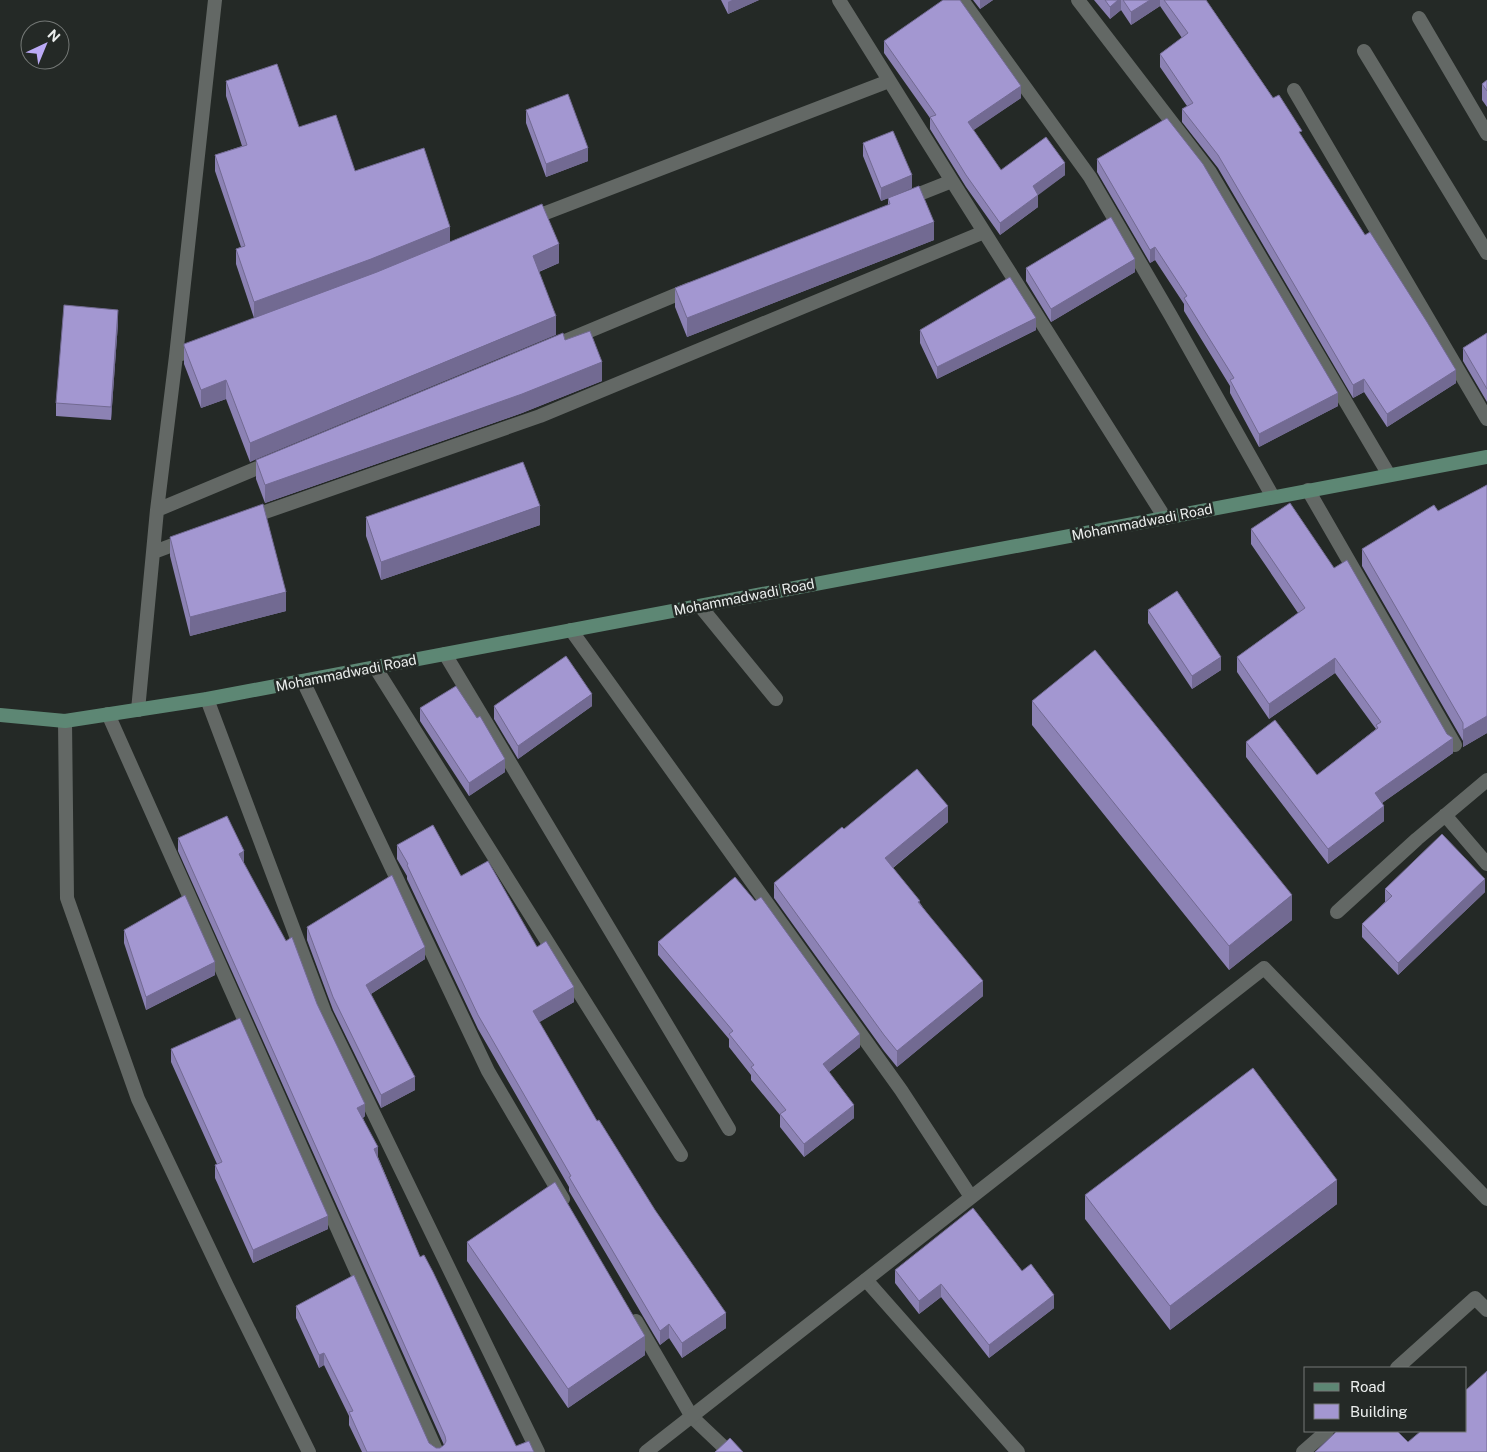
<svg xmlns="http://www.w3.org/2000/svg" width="1487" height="1452" font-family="'Public Sans',sans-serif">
  <rect width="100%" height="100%" fill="#242926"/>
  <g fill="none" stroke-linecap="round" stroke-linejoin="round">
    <path stroke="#636865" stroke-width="14" d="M 1419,18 L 1487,134
      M 1364,51 L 1487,253
      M 866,1280 L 1018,1452
      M 1397,1368 L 1475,1298 L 1487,1310
      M 692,1417 L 729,1452
      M 1303,1452 L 1327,1431"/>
    <path stroke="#636865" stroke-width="14" d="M 839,0 L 952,181
      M 962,0 L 1090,177 L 1171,316 L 1273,497
      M 1078,0 L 1210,172 L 1389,475
      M 1294,90 L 1487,419
      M 904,200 L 952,181 L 1165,518
      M 530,219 L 889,81
      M 558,344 L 690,289
      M 176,356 L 200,347
      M 1308,490 L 1455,745
      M 157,510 L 272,462
      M 248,518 L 540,416 L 984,232
      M 154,552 L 186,540
      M 700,606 L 776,699
      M 571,630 L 901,1090 L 971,1197
      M 445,654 L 729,1129
      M 375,667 L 681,1155
      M 303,681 L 488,1071 L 563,1199
      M 207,699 L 325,1013 L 538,1452
      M 138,710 L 157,510 L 176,356 L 215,0
      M 108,714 L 437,1452
      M 1445,815 L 1487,864
      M 1337,912 L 1417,839 L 1487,780
      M 636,1321 L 692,1417"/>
    <path stroke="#636865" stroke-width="14" d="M 65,721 L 67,898 L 138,1099 L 227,1286 L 309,1452
      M 646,1452 L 1264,968 L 1487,1199"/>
    <path stroke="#5d8774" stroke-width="14" d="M 0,715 L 65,721 L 207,699 L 1487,457"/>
  </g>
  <path fill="#8c82b4" d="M 721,0 L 759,0 L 728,14 Z
    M 973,0 L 993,0 L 980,9 Z
    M 1094,0 L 1206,0 L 1273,98 L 1302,137 L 1456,383 L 1387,427 L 1364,392 L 1353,398 L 1218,168 L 1182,122 L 1182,109 L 1187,106 L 1160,67 L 1160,54 L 1182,38 L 1160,6 L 1131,25 L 1121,10 L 1110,19 Z
    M 884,41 L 1021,98 L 973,130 L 1001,170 L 1065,175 L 1038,194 L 1038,207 L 1000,235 L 966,187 L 930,129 L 930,118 L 884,53 Z
    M 1487,80 L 1487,107 L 1482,100 L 1482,84 Z
    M 226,81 L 299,127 L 355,171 L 450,242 L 559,263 L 539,272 L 250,462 L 226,399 L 201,408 L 184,364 L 184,346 L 254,318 L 236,264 L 236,249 L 241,247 L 215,171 L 215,155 L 242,146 L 226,96 Z
    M 526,110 L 588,161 L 546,177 L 526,123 Z
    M 863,143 L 912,188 L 881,201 L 863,156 Z
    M 1097,159 L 1338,406 L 1259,447 L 1230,393 L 1230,386 L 1184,311 L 1184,304 L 1155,260 L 1150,263 L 1097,172 Z
    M 888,198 L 934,240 L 687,337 L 675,307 L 675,288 L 888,205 Z
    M 1026,268 L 1135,272 L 1051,322 L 1026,281 Z
    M 118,323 L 111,420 L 56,416 L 56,403 Z
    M 920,330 L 1036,330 L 937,379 L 920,343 Z
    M 1487,333 L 1487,402 L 1463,361 L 1463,348 Z
    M 565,340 L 602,381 L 522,413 L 265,503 L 256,479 L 256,460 Z
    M 1487,485 L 1487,733 L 1463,747 L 1463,741 L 1362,566 L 1362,549 L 1438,511 Z
    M 366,517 L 540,525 L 381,580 L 366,536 Z
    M 1251,529 L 1453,753 L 1382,803 L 1384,821 L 1328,864 L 1246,757 L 1246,742 L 1317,775 L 1376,729 L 1335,673 L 1269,719 L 1237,672 L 1237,657 L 1298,613 L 1251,544 Z
    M 170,537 L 286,611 L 190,636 L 170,556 Z
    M 1148,610 L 1221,670 L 1192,689 L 1148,623 Z
    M 1032,701 L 1292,920 L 1229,970 L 1032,725 Z
    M 494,706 L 592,706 L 518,759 L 494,719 Z
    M 420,708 L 505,772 L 469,796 L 420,721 Z
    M 948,822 L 893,868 L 920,903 L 983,996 L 897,1067 L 884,1051 L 774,898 L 774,883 L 844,829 Z
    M 178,838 L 244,864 L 317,1004 L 365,1116 L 363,1118 L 378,1157 L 420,1257 L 516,1446 L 534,1452 L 362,1452 L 349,1425 L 349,1416 L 324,1365 L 319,1368 L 296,1318 L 296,1306 L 429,1443 L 436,1448 L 440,1448 L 444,1445 L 178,851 Z
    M 397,845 L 461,876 L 537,947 L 574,1002 L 539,1022 L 597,1121 L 726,1328 L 682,1358 L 669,1338 L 660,1345 L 569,1191 L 569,1187 L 478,1029 L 407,879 L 407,876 L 397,859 Z
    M 1385,889 L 1485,892 L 1398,975 L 1362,937 L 1362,924 L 1385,902 Z
    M 755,901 L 860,1047 L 829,1072 L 854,1118 L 804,1157 L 780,1127 L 780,1115 L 751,1080 L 751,1075 L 729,1047 L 729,1039 L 658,955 L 658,942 Z
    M 307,927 L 425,959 L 371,994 L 415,1090 L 381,1108 L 333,1010 L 307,940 Z
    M 124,930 L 215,975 L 146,1010 L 124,943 Z
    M 171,1049 L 328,1229 L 253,1263 L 215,1178 L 215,1165 L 217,1164 L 171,1062 Z
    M 1085,1195 L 1337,1204 L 1170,1330 L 1085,1219 Z
    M 467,1242 L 645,1355 L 568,1408 L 467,1261 Z
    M 895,1270 L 1022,1271 L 1054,1308 L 989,1358 L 941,1297 L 919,1314 L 895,1283 Z"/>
  <path fill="#726a92" d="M 732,0 L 759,0 L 728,14 L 728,2 Z
    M 980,0 L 993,0 L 980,9 Z
    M 1118,0 L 1121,0 L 1121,10 L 1110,19 L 1110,7 Z
    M 1150,0 L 1160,0 L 1160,6 L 1131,25 L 1131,12 Z
    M 1021,86 L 1021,98 L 968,134 L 968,122 Z
    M 588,148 L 588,161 L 546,177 L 546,164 Z
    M 1065,163 L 1065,175 L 1033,199 L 1033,186 Z
    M 912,175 L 912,188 L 881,201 L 881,188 Z
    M 1038,195 L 1038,207 L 1000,235 L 1000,223 Z
    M 934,222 L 934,240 L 687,337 L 687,318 Z
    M 450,227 L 450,242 L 371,275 L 254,318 L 254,302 Z
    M 559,244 L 559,263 L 533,274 L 533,256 Z
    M 1155,247 L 1155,260 L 1150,263 L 1150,250 Z
    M 1135,259 L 1135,272 L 1051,322 L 1051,309 Z
    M 118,310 L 118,323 L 111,420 L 111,407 Z
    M 556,316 L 556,335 L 250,462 L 250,443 Z
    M 1036,318 L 1036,330 L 937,379 L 937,367 Z
    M 602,362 L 602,381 L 522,413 L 265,503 L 265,485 Z
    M 1456,370 L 1456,383 L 1387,427 L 1387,414 Z
    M 1364,379 L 1364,392 L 1353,398 L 1353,385 Z
    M 226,380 L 226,399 L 201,408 L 201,390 Z
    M 1338,393 L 1338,406 L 1259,447 L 1259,434 Z
    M 540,506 L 540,525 L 381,580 L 381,562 Z
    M 286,592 L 286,611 L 190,636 L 190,617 Z
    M 1221,657 L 1221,670 L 1192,689 L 1192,676 Z
    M 1335,658 L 1335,673 L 1269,719 L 1269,704 Z
    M 592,694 L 592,706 L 518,759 L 518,746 Z
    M 1487,716 L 1487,733 L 1463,747 L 1463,730 Z
    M 1453,738 L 1453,753 L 1375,808 L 1375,793 Z
    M 505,759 L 505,772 L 469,796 L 469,783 Z
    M 948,806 L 948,822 L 885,874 L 885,858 Z
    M 1384,806 L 1384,821 L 1328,864 L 1328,849 Z
    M 244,851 L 244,864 L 239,854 Z
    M 1485,879 L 1485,892 L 1398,975 L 1398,963 Z
    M 1292,895 L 1292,920 L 1229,970 L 1229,946 Z
    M 425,947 L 425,959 L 366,997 L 366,985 Z
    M 215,962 L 215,975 L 146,1010 L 146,997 Z
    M 983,981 L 983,996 L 897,1067 L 897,1051 Z
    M 574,987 L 574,1002 L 533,1026 L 533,1011 Z
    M 860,1034 L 860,1047 L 823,1077 L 823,1064 Z
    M 415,1077 L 415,1090 L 381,1108 L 381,1095 Z
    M 365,1104 L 365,1116 L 357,1121 L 357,1108 Z
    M 854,1105 L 854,1118 L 804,1157 L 804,1144 Z
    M 378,1147 L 378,1159 L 374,1149 Z
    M 1337,1180 L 1337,1204 L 1170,1330 L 1170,1306 Z
    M 328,1216 L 328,1229 L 253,1263 L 253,1250 Z
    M 941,1284 L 941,1297 L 919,1314 L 919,1301 Z
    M 1054,1295 L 1054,1308 L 989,1358 L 989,1345 Z
    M 726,1313 L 726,1328 L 682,1358 L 682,1343 Z
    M 669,1324 L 669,1338 L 660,1345 L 660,1331 Z
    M 645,1336 L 645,1355 L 568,1408 L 568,1389 Z
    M 324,1353 L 324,1365 L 319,1368 L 319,1355 Z"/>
  <path fill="#a397d1" stroke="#726a92" d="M 943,0 L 960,0 L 1021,86 L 968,122 L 1001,170 L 1046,137 L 1065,163 L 1033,186 L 1038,195 L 1000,223 L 966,175 L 930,117 L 936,115 L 884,41 Z
    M 1105,0 L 1118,0 L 1110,7 Z
    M 1123,0 L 1150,0 L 1131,12 Z
    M 1164,0 L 1206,0 L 1273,98 L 1279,95 L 1302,131 L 1299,132 L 1365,235 L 1370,232 L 1427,322 L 1456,370 L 1387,414 L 1364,379 L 1353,385 L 1218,155 L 1182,109 L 1193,103 L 1160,54 L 1188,33 Z
    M 277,64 L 299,127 L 336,115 L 355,171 L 424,148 L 450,227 L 371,259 L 254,302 L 236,249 L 245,246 L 215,155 L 247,145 L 226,81 Z
    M 1487,80 L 1487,91 L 1482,84 Z
    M 568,94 L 588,148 L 546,164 L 526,110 Z
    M 1167,118 L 1203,164 L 1338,393 L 1259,434 L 1230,380 L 1234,378 L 1184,298 L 1187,296 L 1155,247 L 1150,250 L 1097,159 Z
    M 893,131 L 912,175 L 881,188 L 863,143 Z
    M 919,186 L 934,222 L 687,318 L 675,288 L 890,204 L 888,198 Z
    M 542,204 L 559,244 L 533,256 L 556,316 L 250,443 L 226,380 L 201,390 L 184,346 L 184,344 L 377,272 Z
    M 1111,217 L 1135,259 L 1051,309 L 1026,268 Z
    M 1010,277 L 1036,318 L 937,367 L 920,330 Z
    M 64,305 L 118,310 L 111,407 L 56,403 Z
    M 590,331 L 602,362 L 522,394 L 265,485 L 256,460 L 563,333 L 565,340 Z
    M 1487,333 L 1487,389 L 1463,348 Z
    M 523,462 L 540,506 L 381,562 L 366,517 Z
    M 1487,485 L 1487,716 L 1463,730 L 1463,723 L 1362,549 L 1434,505 L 1438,511 Z
    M 1290,503 L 1334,568 L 1347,560 L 1447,734 L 1453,738 L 1375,793 L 1384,806 L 1328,849 L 1246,742 L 1275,720 L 1317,775 L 1378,728 L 1376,725 L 1381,722 L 1335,658 L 1269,704 L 1237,657 L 1305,608 L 1251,529 Z
    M 263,504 L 286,592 L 190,617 L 170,537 Z
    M 1177,591 L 1221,657 L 1192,676 L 1148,610 Z
    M 1095,650 L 1292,895 L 1229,946 L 1032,701 Z
    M 566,656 L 592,694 L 518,746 L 494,706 Z
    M 456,686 L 477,718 L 480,716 L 505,759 L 469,783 L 420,708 Z
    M 917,769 L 948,806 L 885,858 L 920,901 L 918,902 L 983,981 L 897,1051 L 884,1035 L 774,883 L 842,827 L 844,829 Z
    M 227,816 L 244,851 L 239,854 L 286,941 L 292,937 L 317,1004 L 365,1104 L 357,1108 L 378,1147 L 374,1149 L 420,1257 L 424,1255 L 433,1272 L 516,1446 L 529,1441 L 534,1452 L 367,1452 L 349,1412 L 353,1411 L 324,1353 L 319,1355 L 296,1306 L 354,1275 L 429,1443 L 436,1448 L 440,1448 L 444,1445 L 446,1441 L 445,1436 L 178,838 Z
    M 433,825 L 461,876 L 488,861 L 537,947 L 546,941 L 574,987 L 533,1011 L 597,1121 L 599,1120 L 655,1210 L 726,1313 L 682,1343 L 669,1324 L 660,1331 L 569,1177 L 571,1176 L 478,1015 L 407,865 L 408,864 L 397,845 Z
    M 1442,834 L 1485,879 L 1398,963 L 1362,924 L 1392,896 L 1385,889 Z
    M 392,875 L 425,947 L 366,985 L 415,1077 L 381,1095 L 333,997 L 307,927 Z
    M 735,877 L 755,901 L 761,897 L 860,1034 L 823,1064 L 854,1105 L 804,1144 L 780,1114 L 786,1110 L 751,1067 L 754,1065 L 729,1034 L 733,1031 L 658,942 Z
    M 185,895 L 215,962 L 146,997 L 124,930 Z
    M 240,1018 L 328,1216 L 253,1250 L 215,1165 L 222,1162 L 171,1049 Z
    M 1253,1068 L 1337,1180 L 1170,1306 L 1085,1195 Z
    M 555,1182 L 645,1336 L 568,1389 L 467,1242 Z
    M 973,1208 L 1022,1271 L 1031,1264 L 1054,1295 L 989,1345 L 941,1284 L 919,1301 L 895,1270 Z
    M 1487,1371 L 1487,1452 L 1315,1452 L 1337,1431 L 1397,1431 L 1408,1442 L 1421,1431 L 1466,1431 L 1466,1390 Z
    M 730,1438 L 743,1452 L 715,1452 Z"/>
  <g text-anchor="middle" stroke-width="5" stroke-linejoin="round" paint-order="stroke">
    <g font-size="14" fill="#ebeeed" stroke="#242926">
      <text transform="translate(1142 522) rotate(-11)" y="5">Mohammadwadi Road</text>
      <text transform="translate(744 597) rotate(-11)" y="5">Mohammadwadi Road</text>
      <text transform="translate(346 673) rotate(-11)" y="5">Mohammadwadi Road</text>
    </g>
  </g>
  <rect x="1304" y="1367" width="162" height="65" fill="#242926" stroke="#747876"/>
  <rect x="1314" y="1383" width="25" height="8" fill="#5d8774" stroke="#747876"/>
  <text x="1350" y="1392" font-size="15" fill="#ebeeed">Road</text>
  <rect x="1314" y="1404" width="25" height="15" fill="#a397d1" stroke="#747876"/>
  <text x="1350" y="1417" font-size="15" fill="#ebeeed">Building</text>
  <g transform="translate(45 45) rotate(44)"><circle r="24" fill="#242926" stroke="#747876"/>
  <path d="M0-4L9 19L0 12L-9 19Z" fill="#bbaaf6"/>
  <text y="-8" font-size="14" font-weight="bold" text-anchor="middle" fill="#ebeeed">N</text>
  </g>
</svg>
